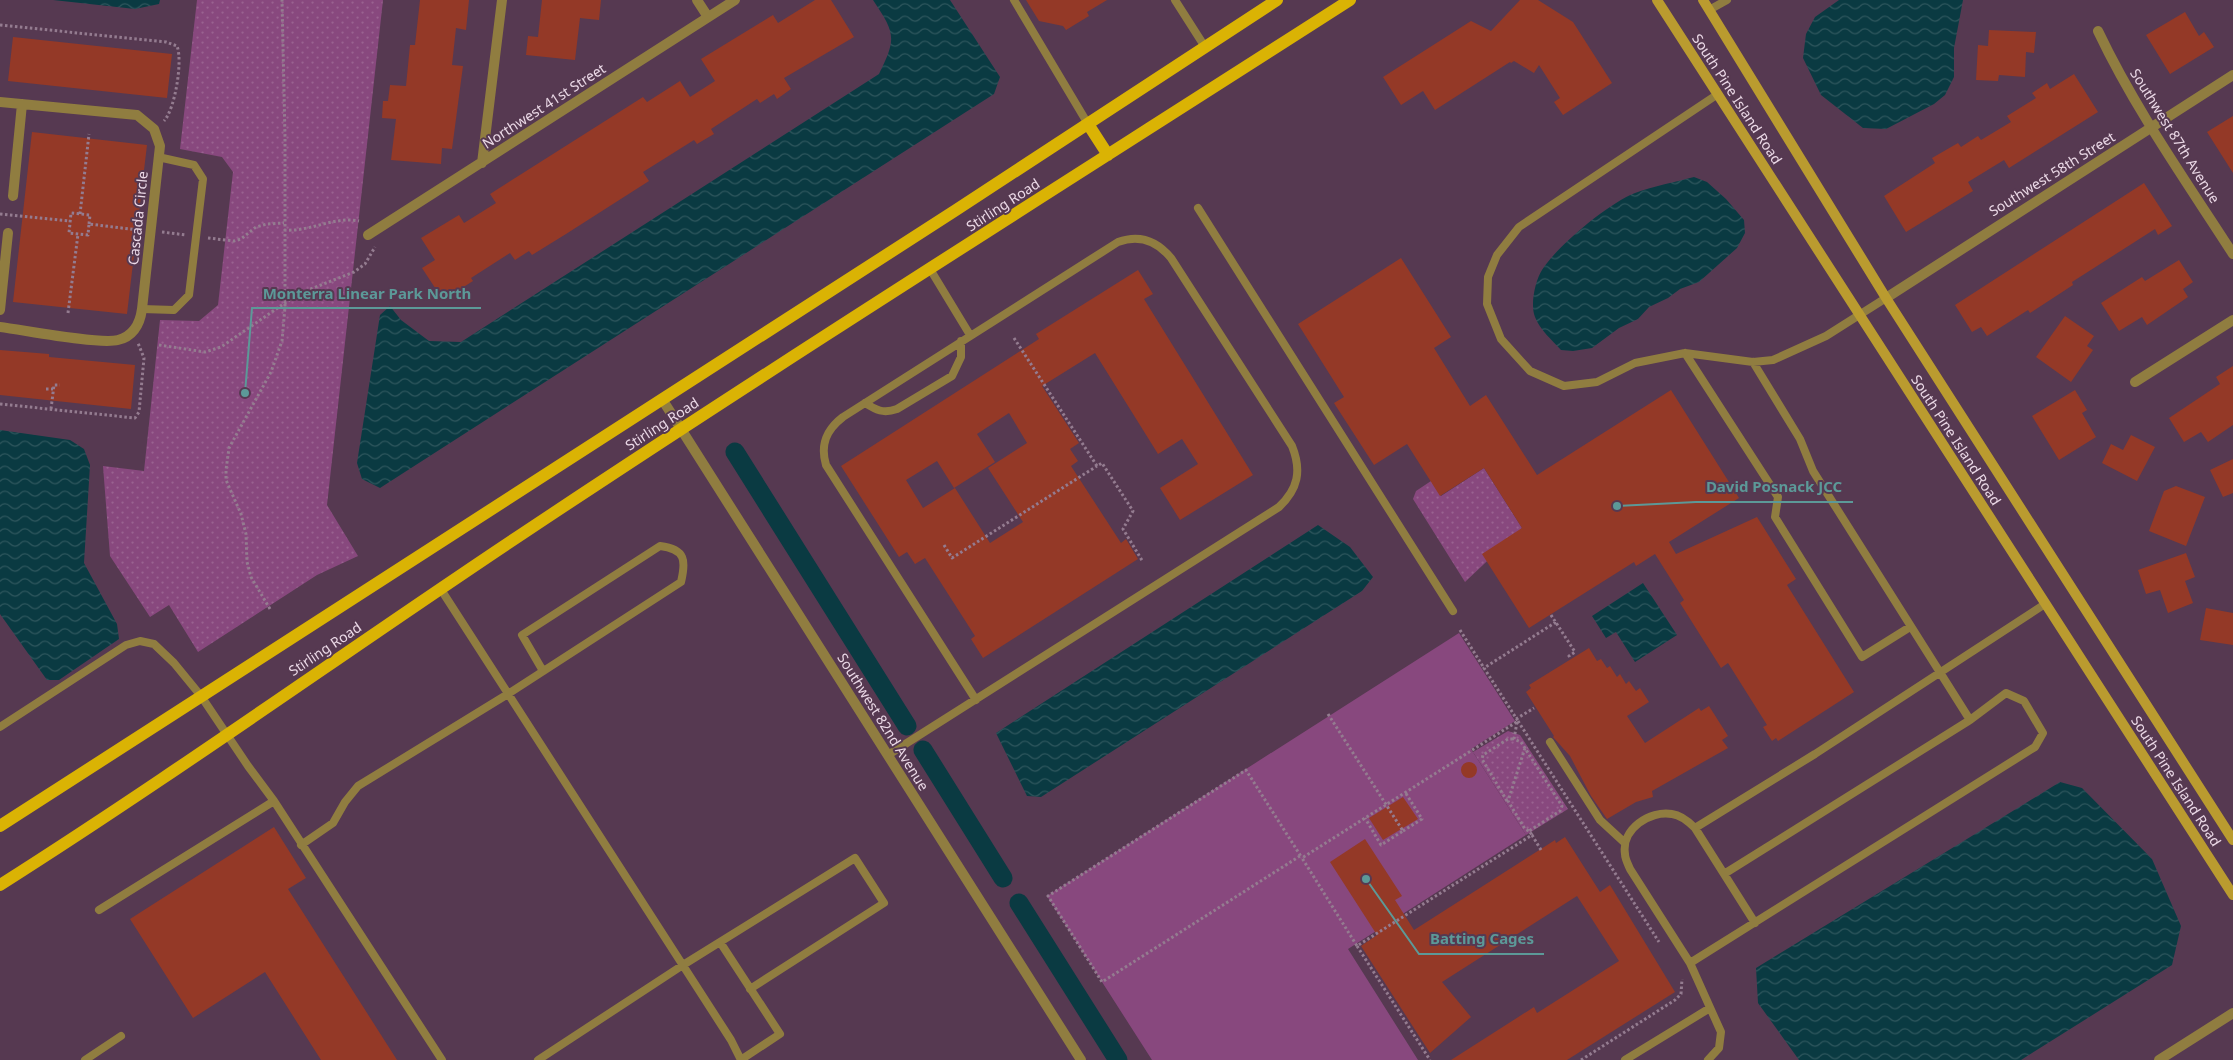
<svg xmlns="http://www.w3.org/2000/svg" width="2233" height="1060" font-family="'Noto Sans',sans-serif">
  <defs>
    <pattern id="green-dots" width="8" height="8" patternUnits="userSpaceOnUse" patternTransform="scale(1.25)"><rect width="8" height="8" fill="#88487e"/><path d="M2 2h.1M6 6h.1" fill="none" stroke="#996290" stroke-width="1.8" stroke-linecap="round"/></pattern>
    <pattern id="water-waves" width="16" height="10" patternUnits="userSpaceOnUse" patternTransform="scale(1.25)"><rect width="16" height="10" fill="#0a3a42"/><path d="M0 5q4-4 8 0t8 0" fill="none" stroke="#2e565d"/></pattern>
  </defs>
  <rect width="100%" height="100%" fill="#563951"/>
  <path fill="url(#green-dots)" d="M 197,0 L 383,0 L 327,505 L 358,556 L 317,575 L 198,652 L 169,605 L 150,617 L 110,556 L 103,466 L 144,471 L 160,320 L 199,321 L 218,305 L 233,172 L 222,157 L 180,149 Z
    M 1484,468 L 1522,528 L 1465,582 L 1413,499 L 1416,491 L 1431,481 L 1441,496 Z
    M 1508,731 L 1520,735 L 1568,809 L 1526,835 L 1473,752 Z"/>
  <path fill="#88487e" d="M 1459,633 L 1515,721 L 1471,749 L 1526,835 L 1348,949 L 1418,1060 L 1152,1060 L 1047,896 Z"/>
  <path fill="url(#water-waves)" d="M 53,0 L 160,0 L 159,4 L 135,9 Z
    M 873,0 L 950,0 L 1000,77 L 994,94 L 380,488 L 362,479 L 357,463 L 380,315 L 390,306 L 401,320 L 429,341 L 461,342 L 879,74 C 897,38 895,33 873,0 Z
    M 1839,0 L 1963,0 L 1954,48 L 1954,77 L 1945,95 L 1934,104 L 1886,129 L 1863,128 L 1821,95 L 1803,58 L 1806,34 L 1815,17 Z
    M 1694,177 L 1707,182 L 1726,199 L 1744,220 L 1745,233 L 1737,248 L 1699,282 L 1680,289 L 1668,298 L 1649,307 L 1638,319 L 1619,328 L 1592,348 L 1573,351 L 1561,350 C 1552,340 1540,330 1535,317 C 1530,305 1535,281 1542,270 C 1557,246 1609,203 1635,193 C 1654,186 1675,182 1694,177 Z
    M 0,430 L 70,440 L 84,449 L 90,465 L 84,563 L 117,624 L 119,639 L 59,680 L 47,680 L 0,614 Z
    M 1318,525 L 1350,547 L 1373,577 L 1362,591 L 1041,797 L 1027,796 L 996,733 Z
    M 1643,583 L 1677,635 L 1635,662 L 1616,632 L 1606,638 L 1592,616 Z
    M 2060,782 L 2082,788 L 2152,859 L 2181,926 L 2172,965 L 2021,1060 L 1799,1060 L 1758,1003 L 1756,968 Z"/>
  <g fill="none" stroke-linecap="round" stroke-linejoin="round">
    <path stroke="#0a3a42" stroke-width="19" d="M 735,452 L 907,726
      M 923,750 L 1003,878
      M 1019,903 L 1118,1060"/>
  </g>
  <path fill="#943927" fill-rule="evenodd" d="M 420,0 L 469,0 L 466,30 L 456,28 L 452,65 L 463,66 L 452,149 L 442,148 L 441,164 L 391,160 L 396,119 L 382,118 L 383,101 L 388,101 L 390,85 L 406,86 L 410,45 L 415,45 Z
    M 542,0 L 601,0 L 599,20 L 580,18 L 575,60 L 526,55 L 528,36 L 538,37 Z
    M 815,0 L 831,0 L 854,37 L 784,78 L 791,89 L 777,99 L 774,94 L 760,103 L 757,99 L 711,129 L 714,134 L 697,144 L 694,140 L 643,172 L 649,181 L 566,234 L 532,255 L 529,251 L 515,260 L 510,253 L 471,278 L 473,281 L 443,300 L 422,268 L 435,260 L 421,238 L 459,215 L 464,223 L 496,203 L 490,194 L 643,97 L 647,102 L 680,81 L 690,97 L 715,81 L 701,59 L 773,15 L 778,23 Z
    M 1026,0 L 1107,0 L 1087,12 L 1089,16 L 1066,30 L 1063,26 L 1039,21 Z
    M 1520,0 L 1538,0 L 1573,22 L 1612,83 L 1563,115 L 1554,102 L 1560,98 L 1539,65 L 1534,73 L 1514,61 L 1511,63 L 1510,62 L 1435,110 L 1423,91 L 1401,105 L 1383,77 L 1471,21 L 1491,31 Z
    M 2185,12 L 2199,36 L 2204,32 L 2214,47 L 2170,74 L 2146,35 Z
    M 1989,30 L 2036,32 L 2034,53 L 2026,52 L 2025,77 L 1999,75 L 1998,81 L 1976,80 L 1978,45 L 1988,46 Z
    M 13,37 L 172,54 L 167,98 L 8,81 Z
    M 2074,74 L 2098,112 L 2009,168 L 2004,160 L 1968,182 L 1973,191 L 1906,232 L 1884,196 L 1935,163 L 1932,158 L 1958,143 L 1961,147 L 1978,136 L 1981,140 L 2011,122 L 2007,116 L 2036,98 L 2032,93 L 2047,83 L 2050,89 Z
    M 2233,116 L 2233,173 L 2207,132 Z
    M 32,132 L 147,145 L 127,314 L 13,302 Z
    M 2144,183 L 2172,226 L 2158,235 L 2155,229 L 2072,282 L 2073,285 L 2030,313 L 2028,310 L 1987,336 L 1981,327 L 1972,332 L 1955,305 Z
    M 1401,258 L 1451,337 L 1434,348 L 1470,406 L 1486,395 L 1537,475 L 1671,390 L 1739,498 L 1669,542 L 1676,554 L 1757,517 L 1796,579 L 1787,585 L 1854,692 L 1778,741 L 1776,738 L 1772,741 L 1763,727 L 1767,725 L 1728,663 L 1721,668 L 1680,603 L 1684,600 L 1655,554 L 1636,566 L 1634,562 L 1529,628 L 1482,554 L 1522,528 L 1484,468 L 1440,496 L 1407,444 L 1374,465 L 1334,403 L 1344,397 L 1298,324 Z
    M 2179,260 L 2193,282 L 2183,289 L 2188,297 L 2147,325 L 2142,317 L 2119,331 L 2101,303 L 2142,277 L 2145,281 Z
    M 1138,270 L 1153,294 L 1144,299 L 1253,475 L 1180,520 L 1160,488 L 1198,464 L 1182,439 L 1158,454 L 1095,353 L 1042,386 L 1079,443 L 1070,449 L 1078,461 L 1071,466 L 1121,543 L 1126,539 L 1138,559 L 983,658 L 971,639 L 975,636 L 925,558 L 915,564 L 907,552 L 899,557 L 841,466 L 1039,339 L 1036,334 ZM 1009,413 L 1027,443 L 988,468 L 1023,522 L 990,543 L 955,488 L 923,508 L 906,480 L 937,461 L 954,488 L 995,462 L 977,434 Z
    M 2065,316 L 2094,336 L 2087,346 L 2093,350 L 2071,382 L 2036,357 Z
    M 0,350 L 49,354 L 49,357 L 135,365 L 131,409 L 0,395 Z
    M 2233,366 L 2233,425 L 2208,442 L 2201,432 L 2184,442 L 2169,418 L 2220,384 L 2216,377 Z
    M 2075,390 L 2087,410 L 2082,413 L 2096,437 L 2059,460 L 2032,416 Z
    M 2131,435 L 2155,447 L 2137,481 L 2102,463 L 2111,444 L 2123,450 Z
    M 2233,459 L 2233,493 L 2223,497 L 2210,470 Z
    M 2176,486 L 2205,497 L 2186,546 L 2149,531 L 2164,491 Z
    M 2186,553 L 2195,577 L 2185,581 L 2193,603 L 2168,613 L 2160,590 L 2146,594 L 2138,570 Z
    M 2206,608 L 2233,613 L 2233,645 L 2200,640 Z
    M 1589,648 L 1597,661 L 1601,659 L 1607,668 L 1610,666 L 1617,677 L 1620,674 L 1626,684 L 1629,681 L 1636,691 L 1640,688 L 1649,702 L 1627,716 L 1645,743 L 1699,708 L 1701,711 L 1709,706 L 1728,736 L 1722,740 L 1728,748 L 1652,791 L 1653,797 L 1636,802 L 1607,819 L 1591,796 L 1570,756 L 1553,737 L 1554,736 L 1526,692 L 1531,688 L 1529,685 Z
    M1461 770a8 8 0 1 1 16 0a8 8 0 1 1-16 0Z
    M 1403,797 L 1418,819 L 1383,840 L 1369,818 Z
    M 274,827 L 306,878 L 288,889 L 397,1060 L 321,1060 L 265,972 L 193,1018 L 130,919 Z
    M 1565,837 L 1600,892 L 1610,885 L 1675,992 L 1567,1060 L 1451,1060 L 1534,1007 L 1537,1013 L 1619,961 L 1577,896 L 1442,982 L 1471,1017 L 1430,1053 L 1361,946 L 1377,935 L 1330,862 L 1365,839 L 1402,896 L 1395,900 L 1414,930 L 1555,840 L 1556,843 Z"/>
  <g fill="none" stroke-linecap="round" stroke-linejoin="round">
    <path stroke="#947c90" stroke-width="3" stroke-dasharray="2.5 2.5" stroke-linecap="butt" d="M 0,25 L 166,42 L 177,46 C 183,61 175,109 164,121
      M 0,214 L 70,221
      M 80,214 L 89,134
      M 89,224 L 90,215 L 71,213 L 69,233 L 88,235 L 89,224 L 138,230
      M 284,230 C 310,232 334,216 359,221
      M 162,232 L 186,235
      M 208,238 L 234,241 L 241,239 L 256,227 L 267,224 L 284,223
      M 68,313 L 78,234
      M 1014,338 L 1097,466 L 1102,463 L 1133,511 L 1123,529 L 1143,562
      M 159,345 L 205,352 L 221,347 L 298,294 L 354,272 L 365,264 L 375,247
      M 46,389 L 53,389
      M 0,404 L 135,418 L 139,412 L 144,358 L 138,343
      M 51,409 L 54,385 L 60,385
      M 944,545 L 952,558 L 1097,466
      M 270,609 L 251,577 L 247,562 L 246,534 L 241,514 L 226,480 L 226,470 L 229,448 L 271,372 L 282,341 L 285,307 L 285,137 L 282,0
      M 1551,615 L 1575,652 L 1569,656 L 1571,659
      M 1460,630 L 1484,668
      M 1328,714 L 1403,831 L 1381,845 L 1365,818
      M 1516,719 L 1534,708
      M 1518,721 L 1659,942
      M 1517,722 L 1514,739 L 1521,742 L 1562,806 L 1560,811 L 1529,831 L 1532,835
      M 1525,748 L 1508,801 L 1525,829 L 1529,831
      M 1507,801 L 1482,759 L 1483,755 L 1508,739 L 1514,739
      M 1403,831 L 1422,819 L 1405,792
      M 1541,850 L 1532,835 L 1357,946 L 1302,858 L 1518,721 L 1484,668 L 1556,622
      M 1300,856 L 1102,982 L 1048,896 L 1246,770 L 1302,858
      M 1357,946 L 1430,1060
      M 1581,1060 L 1675,1000 L 1681,994 L 1682,979"/>
    <path stroke="#907d40" stroke-width="8" d="M 1014,0 L 1088,124
      M 1175,0 L 1205,47
      M 1709,10 L 1727,0
      M 1718,94 L 1519,227 L 1497,255 L 1488,277 L 1487,304 L 1501,339 L 1530,371 L 1564,386 L 1597,382 L 1635,363 L 1685,353 L 1753,362 L 1773,360 L 1826,336 L 1886,298
      M 1198,208 L 1453,611
      M 930,269 L 970,335
      M 142,309 L 174,310 L 189,295 L 203,179 L 194,165 L 158,157
      M 1685,353 L 1778,497 L 1775,517 L 1862,657 L 1910,627
      M 1753,362 L 1800,439 L 1813,471 L 1970,720
      M 865,403 C 876,410 883,414 897,409 L 952,376 L 961,357 L 961,341
      M 440,588 L 731,1040 L 741,1060
      M 0,727 L 126,645 L 140,641 L 154,644 L 174,663 L 201,696 L 248,766 L 274,801 L 442,1060
      M 1550,742 L 1600,820 L 1625,843
      M 888,755 L 1279,507 C 1298,489 1302,471 1292,446 L 1171,258 C 1157,241 1140,234 1118,242 L 843,417 C 826,430 820,445 826,465 L 976,700
      M 1695,828 L 1815,754 L 2045,604
      M 301,845 L 333,823 L 345,802 L 358,786 L 508,694 L 681,582 C 686,561 686,549 660,546 L 522,635 L 543,671
      M 99,910 L 274,801
      M 720,942 L 780,1034 L 742,1059
      M 1690,963 L 2035,747 L 2043,733 L 2024,701 L 2006,693 L 1970,720 L 1724,874
      M 85,1060 L 121,1036
      M 538,1060 L 683,965 L 855,858 L 884,903 L 750,989
      M 1625,1060 L 1710,1008
      M 1708,1060 L 1719,1048 L 1721,1032 L 1690,963 L 1630,869 C 1628,864 1625,859 1625,854 C 1621,829 1650,810 1672,814 C 1681,815 1689,822 1695,828 L 1755,923"/>
    <path stroke="#907d40" stroke-width="10" d="M 697,0 L 708,17
      M 2098,31 C 2135,109 2186,181 2233,254
      M 0,102 L 137,115 L 154,129 L 160,146 L 142,309 C 140,324 134,336 118,340 C 99,345 24,330 0,327
      M 482,163 L 502,0
      M 13,196 L 22,104
      M 368,235 L 735,0
      M 1886,298 L 2233,75
      M 0,310 L 8,233
      M 2135,382 L 2233,320
      M 662,399 L 1081,1060
      M 2159,1060 L 2233,1013"/>
    <path stroke="#ba9b2f" stroke-width="10" d="M 1657,0 L 2233,895
      M 1703,0 L 1886,298 L 2233,840"/>
    <path stroke="#dab304" stroke-width="12" d="M 1088,124 L 1108,155
      M 0,826 L 956,210 L 1277,0
      M 0,885 C 178,772 349,649 525,532 C 797,351 1074,177 1350,0"/>
  </g>
  <g text-anchor="middle" stroke-width="4" stroke-linejoin="round" paint-order="stroke">
    <g font-size="14" fill="#ebd9e7" stroke="#563951">
      <text transform="translate(1737 99) rotate(57)" y="5">South Pine Island Road</text>
      <text transform="translate(544 106) rotate(-33)" y="5">Northwest 41st Street</text>
      <text transform="translate(2175 136) rotate(58)" y="5">Southwest 87th Avenue</text>
      <text transform="translate(2052 174) rotate(-32)" y="5">Southwest 58th Street</text>
      <text transform="translate(1003 205) rotate(-33)" y="5">Stirling Road</text>
      <text transform="translate(138 218) rotate(-84)" y="5">Cascada Circle</text>
      <text transform="translate(662 424) rotate(-33)" y="5">Stirling Road</text>
      <text transform="translate(1956 440) rotate(57)" y="5">South Pine Island Road</text>
      <text transform="translate(325 649) rotate(-34)" y="5">Stirling Road</text>
      <text transform="translate(883 722) rotate(58)" y="5">Southwest 82nd Avenue</text>
      <text transform="translate(2176 781) rotate(57)" y="5">South Pine Island Road</text>
    </g>
  </g>
  <path fill="none" stroke="#5c9998" stroke-width="2" d="M245 393L252 308H481M1617 506L1696 502H1853M1366 879L1419 954H1544"/>
  <g fill="#5c9998" stroke="#563951" stroke-width="2">
    <circle cx="245" cy="393" r="5"/>
    <circle cx="1617" cy="506" r="5"/>
    <circle cx="1366" cy="879" r="5"/>
  </g>
  <g font-size="15" text-anchor="middle" font-weight="bold" fill="#5c9998" stroke="#563951" stroke-width="4" stroke-linejoin="round" paint-order="stroke">
    <text x="367" y="299">Monterra Linear Park North</text>
    <text x="1774" y="492">David Posnack JCC</text>
    <text x="1482" y="944">Batting Cages</text>
  </g>
</svg>
